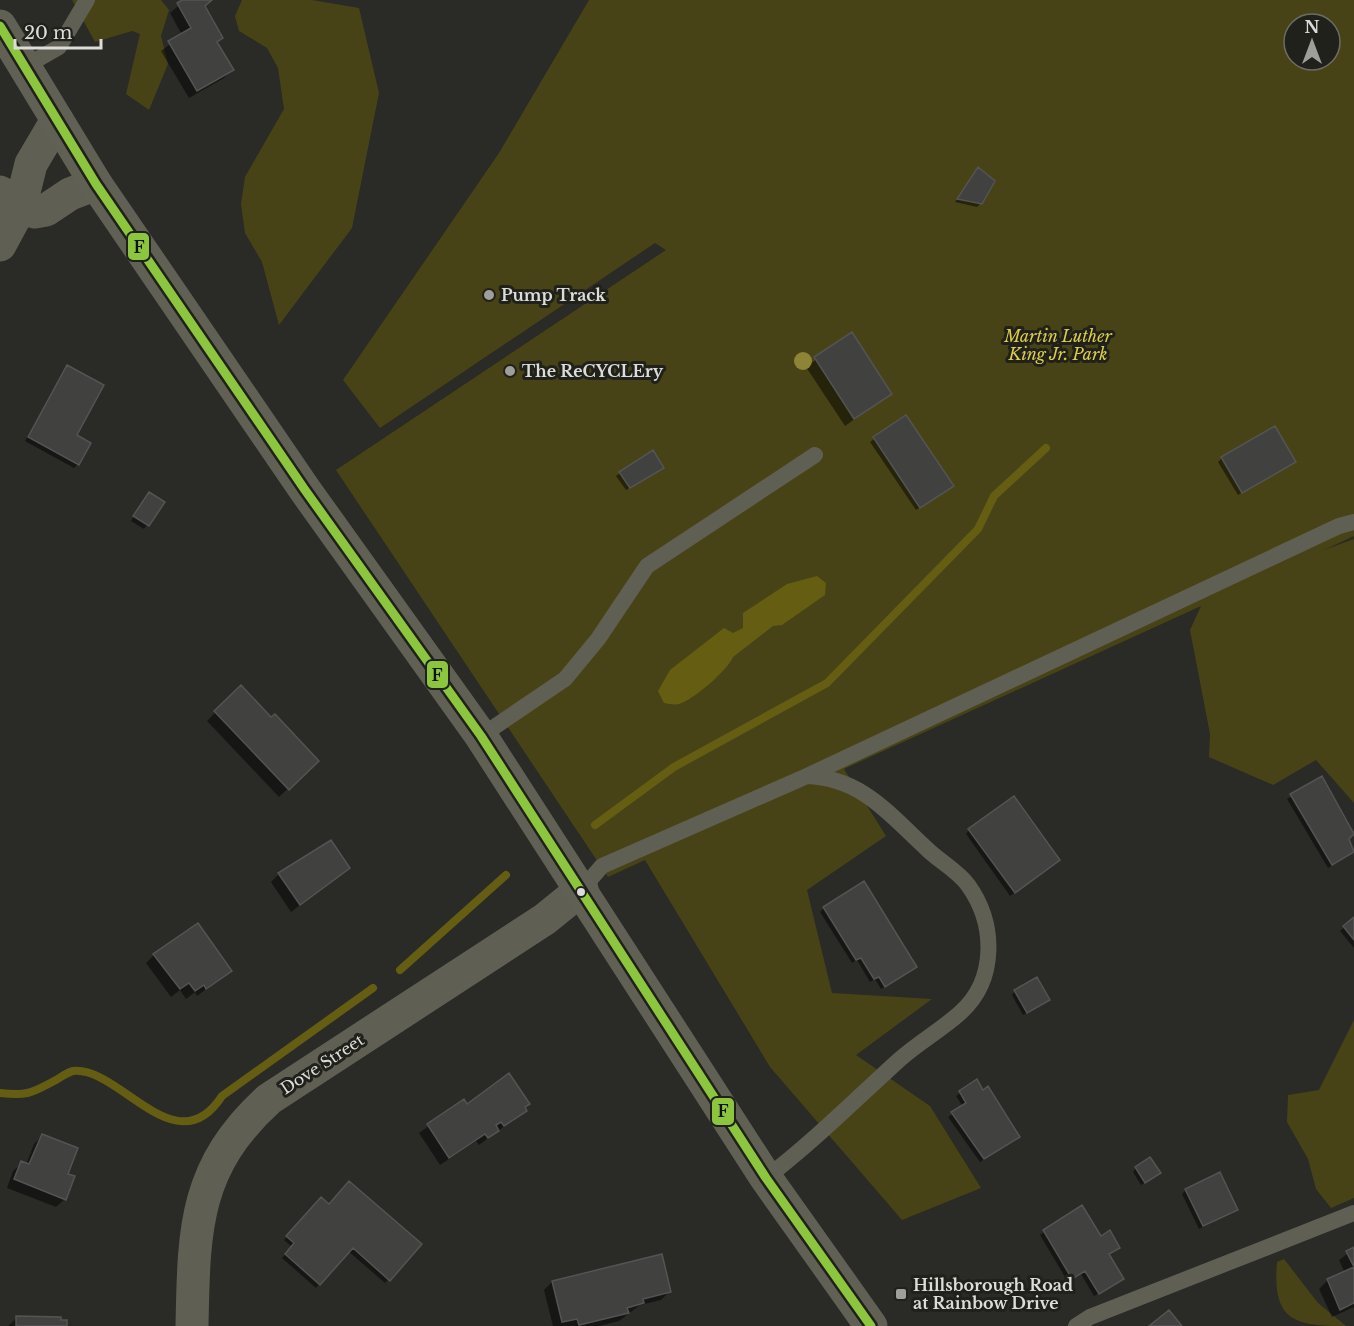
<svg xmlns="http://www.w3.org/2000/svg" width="1354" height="1326" font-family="'Libre Baskerville',serif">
  <rect width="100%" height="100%" fill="#2a2a26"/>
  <path fill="#484316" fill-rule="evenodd" d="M 72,0 L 161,0 L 169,10 L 161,36 L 168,64 L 149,110 L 126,94 L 140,34 L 132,31 L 95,42 Z
    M 242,0 L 312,0 L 359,8 L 379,93 L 352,228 L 279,325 L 262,262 L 245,233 L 241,204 L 245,177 L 284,109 L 278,68 L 267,48 L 239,31 L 235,16 Z
    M 589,0 L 1354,0 L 1354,536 L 1324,550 L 1354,539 L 1354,803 L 1316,760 L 1273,785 L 1209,757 L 1210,734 L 1190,630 L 1201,606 L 844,769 L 886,836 L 807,890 L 832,993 L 932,999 L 856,1055 L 930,1106 L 981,1188 L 902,1220 L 770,1067 L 645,860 L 608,877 L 336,470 L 666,250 L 655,243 L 380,428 L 343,380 L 499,153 ZM 1294,24 L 1330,24 L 1330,60 L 1294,60 Z
    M 1354,1020 L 1354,1198 L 1331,1208 L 1316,1189 L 1308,1159 L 1287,1122 L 1288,1095 L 1319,1090 Z
    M 1284,1259 L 1318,1303 L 1346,1326 C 1294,1326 1272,1321 1277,1262 Z"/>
  <path fill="#655d12" d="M 817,576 L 826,583 L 825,595 L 782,625 L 773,626 L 733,657 C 729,669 692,701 679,704 C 675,705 668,704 664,703 L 658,691 L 670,670 L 724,628 L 733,633 L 743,628 L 743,613 L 787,584 Z"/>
  <path fill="#0007" d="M 185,0 L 210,0 L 204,8 L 221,38 L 216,43 L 232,70 L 224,78 L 189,98 L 161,51 L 182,35 L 170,13 Z
    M 978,169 L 981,203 L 977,207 L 955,202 Z
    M 851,334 L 891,393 L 845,426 L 806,367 Z
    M 67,366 L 78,464 L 74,468 L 25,441 Z
    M 874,439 L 948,489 L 916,510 L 870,442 Z
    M 1222,458 L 1290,465 L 1238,495 L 1218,462 Z
    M 662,468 L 626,490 L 616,476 L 620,473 Z
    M 146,497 L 163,502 L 144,529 L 131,521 Z
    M 241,687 L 271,719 L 317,761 L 279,797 L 207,721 Z
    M 1321,778 L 1354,851 L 1328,868 L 1287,799 Z
    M 969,830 L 1055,863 L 1010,896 L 966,834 Z
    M 348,868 L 291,912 L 271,882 L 279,874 Z
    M 824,908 L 912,970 L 881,989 L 875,979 L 870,982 L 857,960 L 852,963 L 820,912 Z
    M 1354,919 L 1354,948 L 1340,931 Z
    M 154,955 L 230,971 L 197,996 L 195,992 L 186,999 L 180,990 L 171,997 L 146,963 Z
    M 1015,991 L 1048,1000 L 1023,1015 L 1012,995 Z
    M 977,1081 L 1018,1137 L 980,1162 L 948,1117 L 963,1107 L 956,1096 Z
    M 464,1101 L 467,1106 L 525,1111 L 479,1145 L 476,1141 L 440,1165 L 419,1133 Z
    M 42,1136 L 66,1174 L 65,1199 L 56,1207 L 7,1188 L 13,1171 L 22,1163 L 26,1165 L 34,1144 Z
    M 1136,1168 L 1155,1176 L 1141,1185 L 1133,1172 Z
    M 1186,1190 L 1236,1209 L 1199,1229 L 1182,1194 Z
    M 321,1199 L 329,1206 L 420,1245 L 385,1283 L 348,1251 L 316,1288 L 282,1258 L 292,1247 L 284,1240 Z
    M 1082,1207 L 1100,1238 L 1118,1247 L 1108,1255 L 1119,1282 L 1094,1296 L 1081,1274 L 1068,1282 L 1040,1235 Z
    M 1354,1249 L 1354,1307 L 1332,1317 L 1319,1289 L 1328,1280 L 1345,1273 L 1339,1260 Z
    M 552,1282 L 670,1291 L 661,1300 L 640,1305 L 619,1321 L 599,1326 L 553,1326 L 544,1290 Z
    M 17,1318 L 66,1326 L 8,1326 Z"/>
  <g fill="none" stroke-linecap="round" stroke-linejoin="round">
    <path stroke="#655d12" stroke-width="8" d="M 595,825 L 674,767 L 827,683 L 978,529 L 994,496 L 1046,448
      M 400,970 L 506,875
      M 0,1093 C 29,1096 31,1093 56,1080 C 61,1077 68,1072 73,1071 C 120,1066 176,1167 222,1096 L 373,988"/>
  </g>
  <path fill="#414140" stroke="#535453" stroke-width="1.5" d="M 182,0 L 212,0 L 205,6 L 223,38 L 217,42 L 234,70 L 197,91 L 168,41 L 191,28 L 177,3 Z
    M 978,167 L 995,181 L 982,204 L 957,199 Z
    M 852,332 L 892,394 L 854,419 L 814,357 Z
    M 67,365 L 104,385 L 77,435 L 91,443 L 79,465 L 28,437 Z
    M 906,415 L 954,486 L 920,508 L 873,437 Z
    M 1275,426 L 1296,462 L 1242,493 L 1221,457 Z
    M 653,450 L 664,468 L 630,488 L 619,472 Z
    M 149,492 L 165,502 L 149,526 L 133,516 Z
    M 241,685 L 271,717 L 275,714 L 319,761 L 289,790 L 214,711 Z
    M 1322,776 L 1354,834 L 1349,839 L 1354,852 L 1332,865 L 1290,794 Z
    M 1014,796 L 1060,860 L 1015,893 L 968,829 Z
    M 331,840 L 350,868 L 300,905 L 278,873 Z
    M 864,881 L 917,967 L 885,987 L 879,977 L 874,979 L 861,958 L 856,960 L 823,907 Z
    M 1354,917 L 1354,940 L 1343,926 Z
    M 198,923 L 232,971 L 206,989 L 204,985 L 195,991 L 189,983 L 180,989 L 153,954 Z
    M 1037,977 L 1050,1000 L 1027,1013 L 1014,990 Z
    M 509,1073 L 530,1104 L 525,1107 L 527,1111 L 504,1126 L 501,1122 L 496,1125 L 499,1131 L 488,1138 L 485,1134 L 449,1158 L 427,1124 L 464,1099 L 467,1104 Z
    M 977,1079 L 983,1090 L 988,1086 L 1020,1137 L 984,1159 L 951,1112 L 966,1103 L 959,1091 Z
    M 42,1134 L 78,1148 L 68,1174 L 75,1176 L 66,1200 L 14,1179 L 21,1161 L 29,1164 Z
    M 1150,1157 L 1161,1173 L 1145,1183 L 1135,1167 Z
    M 1220,1172 L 1238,1210 L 1203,1226 L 1185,1189 Z
    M 349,1181 L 422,1244 L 390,1281 L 353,1248 L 320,1285 L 285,1254 L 294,1243 L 286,1236 L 321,1197 L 329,1204 Z
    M 1082,1205 L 1101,1236 L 1110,1230 L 1120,1248 L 1109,1254 L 1124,1279 L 1099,1294 L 1085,1271 L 1072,1279 L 1043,1230 Z
    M 1354,1247 L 1354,1303 L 1340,1310 L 1327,1279 L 1354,1267 L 1346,1251 Z
    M 662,1254 L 671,1292 L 643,1299 L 644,1303 L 627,1308 L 629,1313 L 579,1325 L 577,1319 L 562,1322 L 552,1281 Z
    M 1169,1310 L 1182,1326 L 1149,1326 Z
    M 16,1316 L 61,1317 L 61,1320 L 67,1320 L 67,1326 L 16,1326 Z"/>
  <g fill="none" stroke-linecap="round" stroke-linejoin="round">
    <path stroke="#605f53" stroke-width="16" d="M 24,67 L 59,47 L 87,0
      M 481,736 L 565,679 L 598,639 L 647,566 L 815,455
      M 582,889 L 602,866 L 807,776 L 1339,526 L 1354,522
      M 766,1178 C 813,1142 855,1100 899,1060 C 918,1043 941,1030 960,1013 C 997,980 996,924 968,885 C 958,871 939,861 927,849 C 889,814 862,778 807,776
      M 1076,1326 L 1090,1317 L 1354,1213"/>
    <path stroke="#605f53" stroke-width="33" d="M 0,192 L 20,208 L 35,212 L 46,210 L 70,194 L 96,184
      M 0,245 L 20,208 L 31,164 L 57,120
      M 192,1326 C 194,1231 193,1168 269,1099 L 545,919 L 582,889"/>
    <path stroke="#616054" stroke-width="33" d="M 0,26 L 96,184 L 305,490 L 481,736 L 766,1178 L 871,1326"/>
    <defs>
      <path id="bus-1" d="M 0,26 L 96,184 L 305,490 L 481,736 L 766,1178 L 871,1326"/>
    </defs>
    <use href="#bus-1" stroke="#21211c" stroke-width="14"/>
    <use href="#bus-1" stroke="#8bc63e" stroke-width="9"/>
  </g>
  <circle fill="#8d8438" cx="803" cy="361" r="9"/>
  <g fill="#9e9e9a" stroke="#21211c" stroke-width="2">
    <circle cx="489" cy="295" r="6"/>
    <circle cx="510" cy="371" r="6"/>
    <rect x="895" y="1288" width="12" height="12" rx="3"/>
  </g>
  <circle fill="#dcdcd8" stroke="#21211c" stroke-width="2" cx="581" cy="892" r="5"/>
  <g text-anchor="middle" stroke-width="6" stroke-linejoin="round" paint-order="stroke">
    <g font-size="16" font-weight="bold" fill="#dcdcd8" stroke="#21211c" text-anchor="start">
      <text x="501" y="301">Pump Track</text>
      <text x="522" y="377">The ReCYCLEry</text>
      <text x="913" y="1291">Hillsborough Road<tspan x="913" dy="18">at Rainbow Drive</tspan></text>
    </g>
    <g font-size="16" font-style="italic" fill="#dece47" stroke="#21211c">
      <text x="1058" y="342">Martin Luther<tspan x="1058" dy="18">King Jr. Park</tspan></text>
    </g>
    <g font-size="16" fill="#dcdcd8" stroke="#21211c">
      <text transform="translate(322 1064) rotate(-33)" y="6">Dove Street</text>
    </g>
  </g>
  <g stroke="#21211c" stroke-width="2">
    <rect x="127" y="232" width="23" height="29" rx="6" fill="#8bc63e"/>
    <rect x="426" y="660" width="23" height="29" rx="6" fill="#8bc63e"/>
    <rect x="711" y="1097" width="24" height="29" rx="6" fill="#8bc63e"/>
  </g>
  <g font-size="16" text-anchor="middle" font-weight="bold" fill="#111">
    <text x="139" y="253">F</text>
    <text x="437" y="681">F</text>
    <text x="723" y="1117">F</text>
  </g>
  <g transform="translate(1312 42)"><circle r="28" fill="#21211c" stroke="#6c6c67" stroke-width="1.5"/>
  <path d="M0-4.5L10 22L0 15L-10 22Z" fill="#9e9e9a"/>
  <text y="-9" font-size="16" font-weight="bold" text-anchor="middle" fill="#dcdcd8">N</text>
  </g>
  <path d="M15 39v9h86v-9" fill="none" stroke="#dcdcd8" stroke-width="3"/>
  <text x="24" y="39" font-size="18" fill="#dcdcd8" stroke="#21211c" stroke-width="4.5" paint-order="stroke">20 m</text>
</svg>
